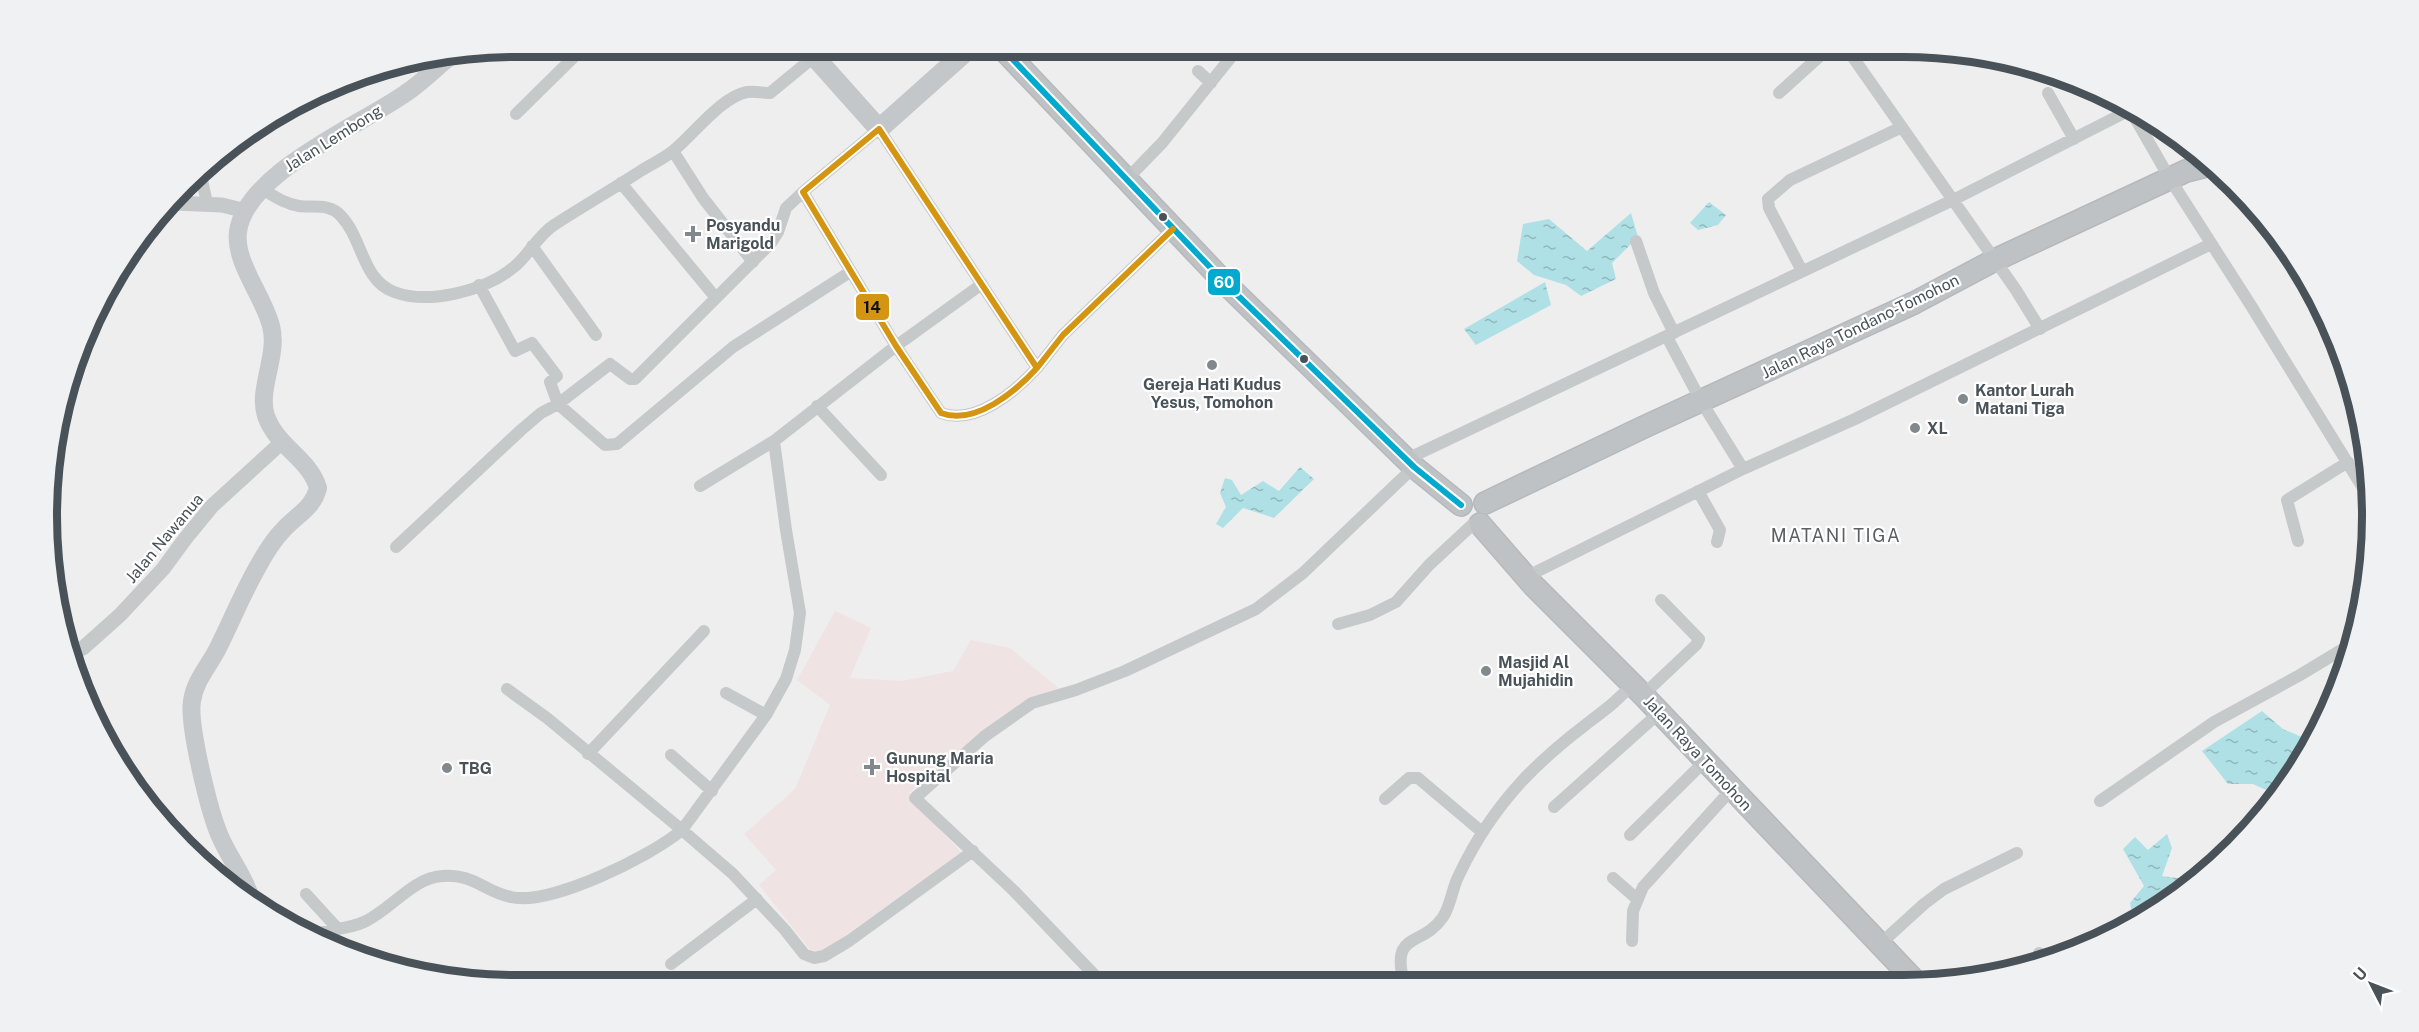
<svg xmlns="http://www.w3.org/2000/svg" width="2419" height="1032" font-family="'Public Sans',sans-serif">
  <defs>
    <pattern id="water-ripples" width="26" height="14" patternUnits="userSpaceOnUse" patternTransform="scale(1.5)"><rect width="26" height="14" fill="#aee0e5"/><path d="M2 4q2-2 4 0t4 0M15 11q2-2 4 0t4 0" fill="none" stroke="#90b8bc"/></pattern>
  </defs>
  <rect width="100%" height="100%" fill="#efeeee"/>
  <path fill="#f0e3e3" d="M 835,611 L 871,628 L 850,678 L 902,681 L 953,671 L 971,640 L 1010,648 L 1062,691 L 1008,713 L 909,793 L 916,804 L 961,852 L 823,952 L 810,950 L 759,885 L 776,870 L 744,834 L 795,789 L 830,705 L 797,680 Z"/>
  <path fill="url(#water-ripples)" d="M 1698,47 L 1698,46 L 1741,47 L 1732,61 L 1695,58 Z
    M 1709,202 L 1726,215 L 1718,225 L 1698,230 L 1690,223 Z
    M 1631,213 L 1638,237 L 1612,263 L 1616,279 L 1581,296 L 1566,285 L 1534,275 L 1517,261 L 1523,224 L 1549,219 L 1587,251 Z
    M 1545,282 L 1551,305 L 1476,345 L 1464,329 Z
    M 1300,467 L 1314,479 L 1274,518 L 1243,508 L 1223,528 L 1216,524 L 1226,507 L 1220,493 L 1225,478 L 1232,480 L 1241,495 L 1263,481 L 1279,491 Z
    M 2262,711 L 2283,729 L 2311,741 L 2294,777 L 2277,795 L 2253,784 L 2228,784 L 2202,751 Z
    M 2243,825 L 2252,825 L 2212,869 L 2133,918 L 2130,903 L 2144,886 L 2123,849 L 2135,837 L 2148,850 L 2167,834 L 2172,848 L 2162,876 L 2190,880 Z"/>
  <g fill="none" stroke-linecap="round" stroke-linejoin="round">
    <defs>
      <path id="trunk" d="M 1000,46 L 1226,284 L 1414,467 L 1461,505
        M 1485,503 L 1646,426 L 1914,303 L 1995,260 L 2186,171 L 2214,164
        M 1480,524 L 1533,585 L 1643,695 L 1916,982"/>
    </defs>
    <use href="#trunk" stroke="#b5b9bc" stroke-width="24"/>
    <path stroke="#c6c9c9" stroke-width="12" d="M 1369,46 L 1376,51 L 1389,46
      M 1845,46 L 2016,290 L 2040,329
      M 1014,62 L 1030,46
      M 2030,68 L 2031,68
      M 1198,71 L 1211,83
      M 1779,93 L 1831,46
      M 2048,93 L 2074,139
      M 2127,104 L 2170,179 L 2250,304 L 2371,501
      M 516,114 L 585,46
      M 673,151 L 703,198 L 753,262
      M 200,171 L 207,203
      M 1126,180 L 1162,143 L 1240,46
      M 621,183 L 716,298
      M 262,189 C 274,196 285,204 299,206 C 314,208 330,203 341,216 C 363,239 362,280 394,292 C 429,305 485,291 514,267 C 529,255 537,236 554,225 C 582,207 611,190 639,172 C 650,165 663,159 673,151 C 694,134 721,97 747,92 C 754,91 763,93 770,93 L 815,56
      M 1636,241 L 1654,293 L 1674,333
      M 532,246 L 596,335
      M 1802,271 L 1769,208 L 1768,199 L 1790,180 L 1902,127
      M 479,285 L 515,351 L 532,343 L 557,376 L 550,382 L 558,404 L 610,364 L 630,379 L 635,379 L 771,243 L 778,232 L 786,208 L 803,192
      M 1667,337 L 1701,401 L 1743,469
      M 1037,368 C 1016,391 975,426 941,413 L 896,346 L 803,192 L 879,129 L 1037,368 L 1063,335 L 1173,229
      M 817,406 L 881,475
      M 1407,459 L 1953,200 L 2130,110
      M 700,486 L 774,441
      M 1698,491 L 1720,530 L 1717,542
      M 2298,541 L 2287,500 L 2348,462
      M 396,547 L 521,430 L 541,413 L 558,404 L 605,445 L 617,444 L 733,347 L 850,272
      M 1526,577 L 1743,469 L 1855,419 L 2211,244
      M 1338,624 L 1370,615 L 1396,602 L 1429,565 L 1472,525
      M 726,693 L 766,715
      M 1643,695 L 1696,645 L 1699,639 L 1661,600
      M 588,754 L 704,631
      M 671,755 L 712,791
      M 1385,799 L 1409,778 L 1418,778 L 1482,832
      M 2100,801 L 2214,722 L 2300,675 L 2353,643
      M 1554,807 L 1659,713
      M 1630,835 L 1705,761
      M 973,851 L 849,941 L 824,956 L 814,958 L 804,954 L 785,930 L 733,874 L 682,830 L 766,715 L 786,679 L 795,650 L 800,613 L 786,530 L 774,441 L 896,346 L 982,284
      M 1613,878 L 1637,899
      M 306,894 L 338,929
      M 316,934 C 331,929 349,929 364,922 C 391,910 412,878 442,876 C 473,873 485,892 511,897 C 551,906 651,856 682,830 L 547,718 L 507,689
      M 1632,941 L 1633,911 L 1643,887 L 1732,789
      M 1880,944 L 1924,904 L 1944,889 L 2017,853
      M 2039,953 L 2042,961
      M 671,964 L 757,899
      M 1404,983 C 1390,930 1422,948 1443,917 C 1451,905 1452,888 1459,875 C 1475,841 1497,808 1523,780 C 1541,761 1563,742 1584,726 C 1602,712 1618,701 1632,684
      M 1103,984 L 1014,891 L 915,798 L 985,736 L 1032,703 L 1076,690 L 1125,671 L 1256,609 L 1303,573 L 1414,467"/>
    <path stroke="#c6c9c9" stroke-width="15" d="M 174,203 L 222,205 L 246,211
      M 72,652 L 83,648 L 120,615 L 163,569 L 185,539 L 212,506 L 281,443"/>
    <path stroke="#c6c9cb" stroke-width="18" d="M 251,899 C 245,876 228,857 219,834 C 209,810 188,725 192,701 C 195,680 209,666 218,648 C 231,622 242,595 256,570 C 264,555 272,541 284,529 C 297,515 313,508 318,488 C 310,459 277,447 266,416 C 257,389 279,355 271,326 C 264,297 234,262 238,232 C 245,173 361,125 406,93 C 421,83 434,70 448,58"/>
    <path stroke="#c4c7c9" stroke-width="20" d="M 805,46 L 879,129 L 972,46"/>
    <use href="#trunk" stroke="#bec2c5" stroke-width="21"/>
    <defs>
      <path id="bus-1" d="M 1000,46 L 1226,284 L 1414,467 L 1461,505"/>
      <path id="bus-2" d="M 1037,368 C 1016,391 975,426 941,413 L 896,346 L 803,192 L 879,129 L 1037,368 L 1063,335 L 1173,229"/>
    </defs>
    <use href="#bus-1" stroke="#fff" stroke-width="10"/>
    <use href="#bus-2" stroke="#fff" stroke-width="10"/>
    <use href="#bus-1" stroke="#00a9ce" stroke-width="6"/>
    <use href="#bus-2" stroke="#d49512" stroke-width="6"/>
  </g>
  <g fill="#485258" stroke="#fff" stroke-width="2">
    <circle cx="1163" cy="217" r="5"/>
    <circle cx="1304" cy="359" r="5"/>
  </g>
  <g fill="#82898c" stroke="#fff" stroke-width="2">
    <path d="M690 225h6v6h6v6h-6v6h-6v-6h-6v-6h6z"/>
    <circle cx="1212" cy="365" r="6"/>
    <circle cx="1963" cy="399" r="6"/>
    <circle cx="1915" cy="428" r="6"/>
    <circle cx="1486" cy="671" r="6"/>
    <path d="M869 758h6v6h6v6h-6v6h-6v-6h-6v-6h6z"/>
    <circle cx="447" cy="768" r="6"/>
  </g>
  <g text-anchor="middle" stroke-width="4.5" stroke-linejoin="round" paint-order="stroke">
    <g font-size="16" fill="#485258" stroke="#fff">
      <text transform="translate(333 138) rotate(-32)" y="6">Jalan Lembong</text>
      <text transform="translate(1860 326) rotate(-26)" y="6">Jalan Raya Tondano-Tomohon</text>
      <text transform="translate(164 538) rotate(-50)" y="6">Jalan Nawanua</text>
      <text transform="translate(1698 753) rotate(47)" y="6">Jalan Raya Tomohon</text>
    </g>
    <g font-size="16" font-weight="bold" fill="#485258" stroke="#fff" text-anchor="start">
      <text x="706" y="231">Posyandu<tspan x="706" dy="18">Marigold</tspan></text>
      <text x="1212" y="390" text-anchor="middle">Gereja Hati Kudus<tspan x="1212" dy="18">Yesus, Tomohon</tspan></text>
      <text x="1975" y="396">Kantor Lurah<tspan x="1975" dy="18">Matani Tiga</tspan></text>
      <text x="1927" y="434">XL</text>
      <text x="1498" y="668">Masjid Al<tspan x="1498" dy="18">Mujahidin</tspan></text>
      <text x="886" y="764">Gunung Maria<tspan x="886" dy="18">Hospital</tspan></text>
      <text x="459" y="774">TBG</text>
    </g>
    <g font-size="18" letter-spacing="1.5" fill="#5b5f61" stroke="#fff">
      <text x="1836" y="542">MATANI TIGA</text>
    </g>
  </g>
  <path d="M0 0H2419V1032H0ZM516 57H1903A459 459 0 0 1 2362 516V516A459 459 0 0 1 1903 975H516A459 459 0 0 1 57 516V516A459 459 0 0 1 516 57Z" fill="#f0f1f2" fill-rule="evenodd"/>
  <path fill="none" stroke="#485258" stroke-width="8" d="M516 57H1903A459 459 0 0 1 2362 516V516A459 459 0 0 1 1903 975H516A459 459 0 0 1 57 516V516A459 459 0 0 1 516 57Z"/>
  <g stroke="#fff" stroke-width="2">
    <rect x="1207" y="268" width="34" height="28" rx="6" fill="#00a9ce"/>
    <rect x="855" y="293" width="35" height="28" rx="6" fill="#d49512"/>
  </g>
  <g font-size="16" text-anchor="middle" font-weight="bold" fill="#fff">
    <text x="1224" y="288">60</text>
  </g>
  <g font-size="16" text-anchor="middle" font-weight="bold" fill="#111">
    <text x="872" y="313">14</text>
  </g>
  <g transform="translate(2371 984) rotate(312)" stroke="#ffffff" stroke-width="4.5" paint-order="stroke">
  <path d="M0-4.5L10 22L0 15L-10 22Z" fill="#485258"/>
  <text y="-9" font-size="16" font-weight="bold" text-anchor="middle" fill="#485258">U</text>
  </g>
</svg>
